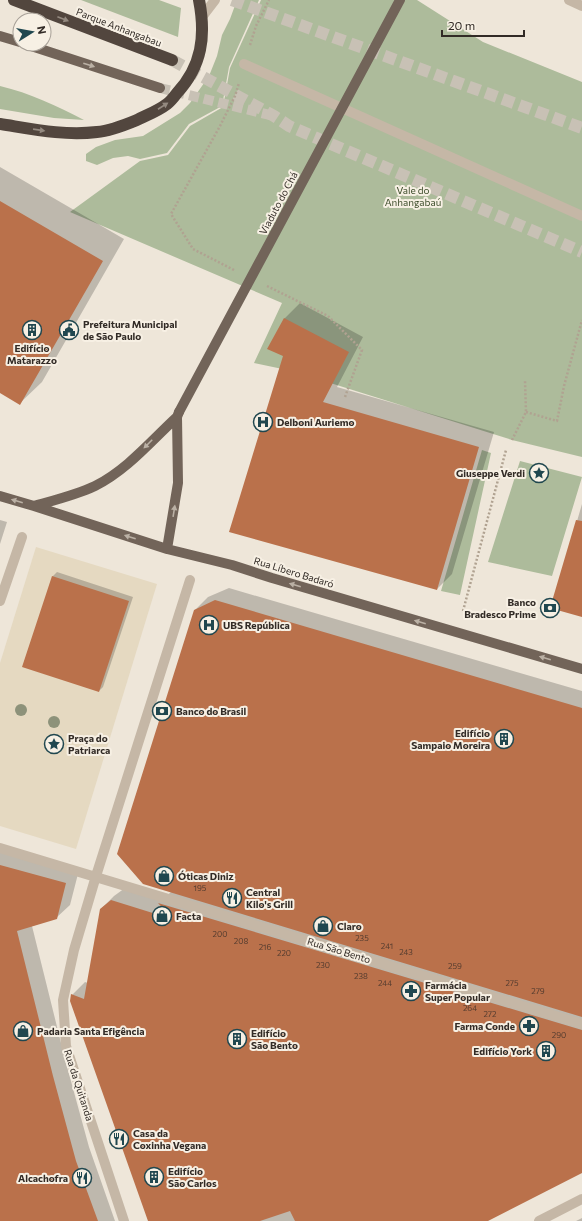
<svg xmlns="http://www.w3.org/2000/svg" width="582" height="1221" font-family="Commissioner,sans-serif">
  <rect width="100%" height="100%" fill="#eee6d9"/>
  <path fill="#adbb9b" d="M 81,0 L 159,0 L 181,8 L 178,37 Z
    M 237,0 L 259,0 L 229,67 L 222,106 L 189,124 L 167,153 L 140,159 L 128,156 L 113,158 L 97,165 L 86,161 L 86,154 L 96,147 L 115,140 L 143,136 L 180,113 L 190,103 L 209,76 L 217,56 L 222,35 L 230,19 Z
    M 261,0 L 417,0 L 483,42 L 582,82 L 582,457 L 512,440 L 292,371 L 254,363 L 282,303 L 70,212 L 140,161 L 168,155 L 190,126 L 223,107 L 230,68 Z
    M 0,86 C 30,93 57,106 84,120 L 54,118 L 0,109 Z
    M 482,450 L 491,453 L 460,595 L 441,591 Z
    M 520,461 L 582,477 L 552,576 L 488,562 Z"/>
  <path fill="#e5d9c1" d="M 36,547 L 157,584 L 76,849 L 0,826 L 0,663 Z"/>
  <path fill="#0003" d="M 0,167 L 124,239 L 42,382 L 20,403 L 0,392 Z
    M 300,303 L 363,337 L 337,387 L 494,432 L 452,574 L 437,589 L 284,356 L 269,348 L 285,318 Z
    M 582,504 L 582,616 L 552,607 Z
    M 0,520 L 7,522 L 0,544 Z
    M 57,572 L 133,597 L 103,687 L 99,691 L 23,666 L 53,576 Z
    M 229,588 L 582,691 L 582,1172 L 485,1221 L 149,1221 L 72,995 L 85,982 L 88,983 L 101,909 L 114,896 L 125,888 L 163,899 L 171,892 L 195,610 L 208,597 Z
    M 0,849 L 79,870 L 70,905 L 56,918 L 32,926 L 66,1063 L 89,1147 L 115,1221 L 0,1221 Z
    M 582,1218 L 582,1221 L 576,1221 Z"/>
  <path fill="#ba714b" d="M 0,201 L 103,261 L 20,405 L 0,393 Z
    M 284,318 L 349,352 L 323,402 L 479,447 L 437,590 L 229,532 L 283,356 L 267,349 Z
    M 576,520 L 582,521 L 582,617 L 550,608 Z
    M 52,576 L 129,601 L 99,692 L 22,667 Z
    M 215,600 L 582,708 L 582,1017 L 143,884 L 117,854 L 194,610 Z
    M 0,865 L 66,883 L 57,919 L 17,931 L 53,1076 L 76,1161 L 98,1221 L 0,1221 Z
    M 111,900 L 172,919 L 158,903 L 582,1030 L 582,1173 L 488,1221 L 295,1221 L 290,1211 L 260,1221 L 148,1221 L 70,1001 L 71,994 L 84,999 L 100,909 Z"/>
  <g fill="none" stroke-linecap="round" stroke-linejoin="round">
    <path stroke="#c8c1b5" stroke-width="10" stroke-dasharray="10 5" stroke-linecap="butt" d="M 160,88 L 274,116"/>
    <path stroke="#c8c1b5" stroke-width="12" stroke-dasharray="12 6" stroke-linecap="butt" d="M 232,0 L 582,128
      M 172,60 L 274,116 L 289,126 L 582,252"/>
    <path stroke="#b0a291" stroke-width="2.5" stroke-dasharray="2 2" stroke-linecap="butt" d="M 250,45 L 256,26 L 269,0
      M 234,270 L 193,249 L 171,214 L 220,126 L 235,96 L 239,83
      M 267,286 L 328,316 L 362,350 L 345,397
      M 526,412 L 557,421 L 564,386 L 582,320
      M 512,440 L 526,412 L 525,381
      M 463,611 L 506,450"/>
    <path stroke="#c5b7a6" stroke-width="10" d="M 569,0 L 582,6
      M 202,17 L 215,0
      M 244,64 L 582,216
      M 0,601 L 22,537
      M 0,848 L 582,1024
      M 124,1221 L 66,1046 L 63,1000 L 74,950 L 96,876 L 190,580
      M 539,1221 L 582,1199"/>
    <path stroke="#726459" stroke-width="10" d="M 0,36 L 20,42
      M 25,44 L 160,88
      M 0,496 L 34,506 L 167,549 L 232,565 L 272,578 L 582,669
      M 34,506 C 55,500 76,495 95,486 C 127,470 151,441 177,417 L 179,412
      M 167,549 L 178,483 L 177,417"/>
    <path stroke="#52463e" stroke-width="12" d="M 14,0 L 172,60
      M 0,124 C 32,129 64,136 97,132 C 110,131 125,125 137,120 C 147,115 158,111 167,104 C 171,101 174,97 177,93 C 202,66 206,36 199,0"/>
    <path stroke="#726459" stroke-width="10" d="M 179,412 L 400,0"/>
  </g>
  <g fill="#8d927a">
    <circle cx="21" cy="710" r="6"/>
    <circle cx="54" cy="722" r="6"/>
  </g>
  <defs><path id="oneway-solid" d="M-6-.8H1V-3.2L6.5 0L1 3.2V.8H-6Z"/></defs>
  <g fill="#948a80">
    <use href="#oneway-solid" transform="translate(63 19) rotate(21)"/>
    <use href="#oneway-solid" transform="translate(163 106) rotate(-33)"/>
    <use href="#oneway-solid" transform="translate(39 130) rotate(8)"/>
  </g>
  <g fill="#bbb1a5">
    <use href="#oneway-solid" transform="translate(89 65) rotate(18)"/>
    <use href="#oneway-solid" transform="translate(148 444) rotate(135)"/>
    <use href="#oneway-solid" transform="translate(17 501) rotate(-164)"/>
    <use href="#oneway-solid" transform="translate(174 511) rotate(-81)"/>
    <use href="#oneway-solid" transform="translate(130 537) rotate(-162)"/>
    <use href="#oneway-solid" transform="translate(295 585) rotate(-164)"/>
    <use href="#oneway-solid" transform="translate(420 622) rotate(-164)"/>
    <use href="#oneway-solid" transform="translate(545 658) rotate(-164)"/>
  </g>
  <defs>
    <symbol id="building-ring" viewBox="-11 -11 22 22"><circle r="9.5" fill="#f7f0e4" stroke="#20474f" stroke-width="1.5"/><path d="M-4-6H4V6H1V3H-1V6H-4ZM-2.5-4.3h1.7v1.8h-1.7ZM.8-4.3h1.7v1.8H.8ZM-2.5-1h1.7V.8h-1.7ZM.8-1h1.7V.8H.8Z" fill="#20474f"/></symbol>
    <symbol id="civic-ring" viewBox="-11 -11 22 22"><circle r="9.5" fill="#f7f0e4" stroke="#20474f" stroke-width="1.5"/><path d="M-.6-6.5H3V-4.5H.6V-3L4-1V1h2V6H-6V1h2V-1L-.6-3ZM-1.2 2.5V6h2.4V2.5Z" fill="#20474f"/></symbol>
    <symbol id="hospital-ring" viewBox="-11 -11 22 22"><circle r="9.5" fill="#f7f0e4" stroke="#20474f" stroke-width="1.5"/><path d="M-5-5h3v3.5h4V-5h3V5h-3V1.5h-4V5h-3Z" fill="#20474f"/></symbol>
    <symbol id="sight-ring" viewBox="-11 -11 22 22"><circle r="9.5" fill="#f7f0e4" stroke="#20474f" stroke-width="1.5"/><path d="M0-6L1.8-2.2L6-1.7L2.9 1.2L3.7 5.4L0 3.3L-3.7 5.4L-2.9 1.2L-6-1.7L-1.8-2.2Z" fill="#20474f"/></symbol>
    <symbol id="bank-ring" viewBox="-11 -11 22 22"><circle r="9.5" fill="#f7f0e4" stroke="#20474f" stroke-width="1.5"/><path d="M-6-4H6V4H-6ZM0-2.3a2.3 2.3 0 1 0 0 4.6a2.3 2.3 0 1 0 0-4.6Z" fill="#20474f"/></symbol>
    <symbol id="shop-ring" viewBox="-11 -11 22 22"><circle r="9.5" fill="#f7f0e4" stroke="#20474f" stroke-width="1.5"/><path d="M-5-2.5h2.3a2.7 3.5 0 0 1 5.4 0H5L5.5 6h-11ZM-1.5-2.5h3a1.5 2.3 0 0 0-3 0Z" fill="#20474f"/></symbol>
    <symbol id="restaurant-ring" viewBox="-11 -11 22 22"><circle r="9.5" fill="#f7f0e4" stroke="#20474f" stroke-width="1.5"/><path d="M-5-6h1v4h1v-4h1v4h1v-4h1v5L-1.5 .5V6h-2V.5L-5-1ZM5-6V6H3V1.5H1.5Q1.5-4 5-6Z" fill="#20474f"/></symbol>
    <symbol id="pharmacy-ring" viewBox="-11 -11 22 22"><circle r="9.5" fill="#f7f0e4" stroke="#20474f" stroke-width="1.5"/><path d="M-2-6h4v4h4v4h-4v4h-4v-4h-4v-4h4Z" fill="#20474f"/></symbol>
  </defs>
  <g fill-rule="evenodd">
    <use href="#building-ring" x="21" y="319" width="22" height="22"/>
    <use href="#civic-ring" x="58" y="319" width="22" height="22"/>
    <use href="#hospital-ring" x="252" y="411" width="22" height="22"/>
    <use href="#sight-ring" x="528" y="462" width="22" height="22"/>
    <use href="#bank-ring" x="539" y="597" width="22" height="22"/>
    <use href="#hospital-ring" x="198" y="614" width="22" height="22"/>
    <use href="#bank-ring" x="151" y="700" width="22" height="22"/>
    <use href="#building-ring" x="493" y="728" width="22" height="22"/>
    <use href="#sight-ring" x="43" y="733" width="22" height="22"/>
    <use href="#shop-ring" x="153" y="865" width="22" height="22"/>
    <use href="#restaurant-ring" x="221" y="887" width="22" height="22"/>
    <use href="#shop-ring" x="151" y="905" width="22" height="22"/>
    <use href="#shop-ring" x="312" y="915" width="22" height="22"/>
    <use href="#pharmacy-ring" x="400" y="980" width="22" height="22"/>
    <use href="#pharmacy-ring" x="518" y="1015" width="22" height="22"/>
    <use href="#shop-ring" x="12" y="1020" width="22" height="22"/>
    <use href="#building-ring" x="226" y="1028" width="22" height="22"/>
    <use href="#building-ring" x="535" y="1040" width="22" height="22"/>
    <use href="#restaurant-ring" x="108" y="1128" width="22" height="22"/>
    <use href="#building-ring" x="143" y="1166" width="22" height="22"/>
    <use href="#restaurant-ring" x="71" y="1167" width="22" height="22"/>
  </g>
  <g text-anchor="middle" stroke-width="4" stroke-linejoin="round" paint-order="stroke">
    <g font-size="8" fill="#543c2f">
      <text x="200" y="891">195</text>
      <text x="220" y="937">200</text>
      <text x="362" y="941">235</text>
      <text x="241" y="944">208</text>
      <text x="387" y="949">241</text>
      <text x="265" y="950">216</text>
      <text x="406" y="955">243</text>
      <text x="284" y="956">220</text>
      <text x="323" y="968">230</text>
      <text x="455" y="969">259</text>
      <text x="361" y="979">238</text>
      <text x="385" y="986">244</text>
      <text x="512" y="986">275</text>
      <text x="538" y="994">279</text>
      <text x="470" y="1011">264</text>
      <text x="490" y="1017">272</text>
      <text x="559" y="1038">290</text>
    </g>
    <g font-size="10" fill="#322b26" stroke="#f7f0e4">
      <text transform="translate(119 27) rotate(21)" y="4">Parque Anhangabau</text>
      <text transform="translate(278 203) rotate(-62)" y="4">Viaduto do Chá</text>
      <text transform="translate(294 572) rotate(17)" y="4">Rua Líbero Badaró</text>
      <text transform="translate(339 950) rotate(17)" y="4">Rua São Bento</text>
      <text transform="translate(79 1085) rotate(72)" y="4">Rua da Quitanda</text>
    </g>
    <g font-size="10" fill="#3e4e2c" stroke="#f7f0e4">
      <text x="413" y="194">Vale do<tspan x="413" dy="12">Anhangabaú</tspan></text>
    </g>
    <g font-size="10" font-weight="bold" fill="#322b26" stroke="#f7f0e4" text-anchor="start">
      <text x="83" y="328">Prefeitura Municipal<tspan x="83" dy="12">de São Paulo</tspan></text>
      <text x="32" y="352" text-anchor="middle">Edifício<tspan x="32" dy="12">Matarazzo</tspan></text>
      <text x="277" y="426">Delboni Auriemo</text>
      <text x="525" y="477" text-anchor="end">Giuseppe Verdi</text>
      <text x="536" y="606" text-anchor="end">Banco<tspan x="536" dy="12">Bradesco Prime</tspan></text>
      <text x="223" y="629">UBS República</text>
      <text x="176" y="715">Banco do Brasil</text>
      <text x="490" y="737" text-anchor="end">Edifício<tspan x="490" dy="12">Sampaio Moreira</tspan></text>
      <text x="68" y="742">Praça do<tspan x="68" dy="12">Patriarca</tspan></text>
      <text x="178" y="880">Óticas Diniz</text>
      <text x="246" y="896">Central<tspan x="246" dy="12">Kilo's Grill</tspan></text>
      <text x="176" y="920">Facta</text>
      <text x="337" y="930">Claro</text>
      <text x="425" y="989">Farmácia<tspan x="425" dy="12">Super Popular</tspan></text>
      <text x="515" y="1030" text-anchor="end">Farma Conde</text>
      <text x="37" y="1035">Padaria Santa Efigência</text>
      <text x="251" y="1037">Edifício<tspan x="251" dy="12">São Bento</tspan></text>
      <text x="532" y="1055" text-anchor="end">Edifício York</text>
      <text x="133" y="1137">Casa da<tspan x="133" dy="12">Coxinha Vegana</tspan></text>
      <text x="168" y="1175">Edifício<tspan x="168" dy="12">São Carlos</tspan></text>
      <text x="68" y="1182" text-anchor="end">Alcachofra</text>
    </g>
  </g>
  <g transform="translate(32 32) rotate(79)"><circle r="19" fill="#f7f0e4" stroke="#a8a198"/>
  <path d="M0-3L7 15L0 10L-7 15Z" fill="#20474f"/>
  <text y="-6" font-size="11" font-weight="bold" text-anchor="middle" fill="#322b26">N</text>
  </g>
  <path d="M442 30v6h82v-6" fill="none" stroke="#322b26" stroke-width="2"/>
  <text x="448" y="30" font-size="12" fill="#322b26" stroke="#f7f0e4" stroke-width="3" paint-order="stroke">20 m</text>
</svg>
